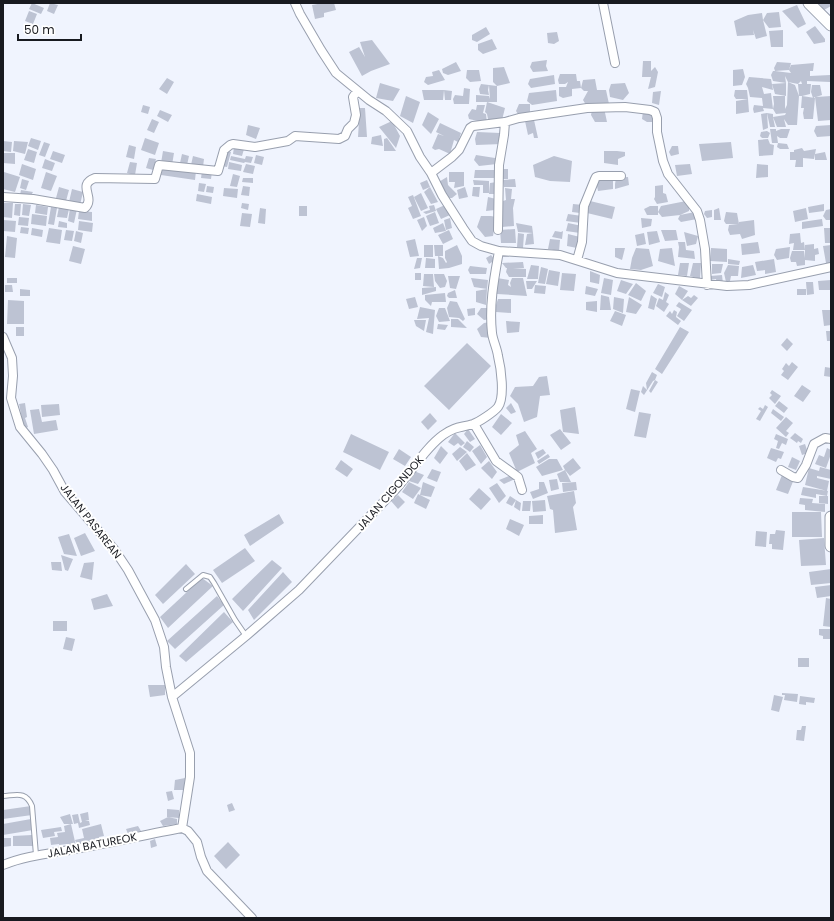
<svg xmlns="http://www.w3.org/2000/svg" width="834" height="921" font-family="Poppins,sans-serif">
  <rect width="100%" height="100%" fill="#f0f4fe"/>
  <path fill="#bdc3d3" d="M 32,3 L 44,8 L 41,14 L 29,9 Z
    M 50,3 L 58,5 L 54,14 L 47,11 Z
    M 323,3 L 334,3 L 336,10 L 324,13 L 324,17 L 315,19 L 312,5 Z
    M 819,3 L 831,3 L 831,6 L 824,10 Z
    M 797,5 L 806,24 L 798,28 L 782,11 Z
    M 29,11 L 37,14 L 33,24 L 25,21 Z
    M 779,12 L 781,27 L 769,28 L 763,20 L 767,36 L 756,39 L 753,30 L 754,35 L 737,36 L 734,21 L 748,15 L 762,13 L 763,20 L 767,13 Z
    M 815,26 L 825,39 L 825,42 L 814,44 L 806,32 Z
    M 486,27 L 490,34 L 477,42 L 472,40 L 472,35 Z
    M 783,30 L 783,47 L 771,47 L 769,31 Z
    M 557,32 L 559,41 L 554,44 L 548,43 L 547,33 Z
    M 492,39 L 497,49 L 483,54 L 478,50 L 478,44 Z
    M 372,40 L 390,64 L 371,71 L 362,76 L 349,52 L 359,47 L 365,57 L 360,42 Z
    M 547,60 L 546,66 L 548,71 L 533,72 L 530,67 L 532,62 Z
    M 643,61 L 651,61 L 651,71 L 655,67 L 658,72 L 655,87 L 648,89 L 651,77 L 642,77 Z
    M 456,62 L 461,71 L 448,75 L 443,73 L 442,69 Z
    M 777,62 L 791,63 L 789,70 L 775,71 L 791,73 L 789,70 L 791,65 L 814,63 L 813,71 L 810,71 L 810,76 L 807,81 L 810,76 L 830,75 L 830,82 L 807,81 L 807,84 L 811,84 L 810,94 L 802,96 L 815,98 L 813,119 L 804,119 L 803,113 L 804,108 L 801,108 L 802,96 L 799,96 L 797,125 L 788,125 L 784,119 L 786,127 L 777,127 L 773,117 L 775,127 L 770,127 L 767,113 L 773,114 L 773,117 L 785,115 L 786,113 L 776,114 L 773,109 L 774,104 L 773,96 L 785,96 L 785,109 L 787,105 L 788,82 L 795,85 L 799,96 L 798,84 L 802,84 L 801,81 L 798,84 L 788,82 L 785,76 L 786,83 L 786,96 L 775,94 L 772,84 L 786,83 L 773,81 L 771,75 L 773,71 L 775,71 L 774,68 Z
    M 504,67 L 510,83 L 497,86 L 493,82 L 493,68 Z
    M 743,69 L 745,77 L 742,85 L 733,86 L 733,70 Z
    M 439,70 L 445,80 L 428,85 L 424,82 L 426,77 L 433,76 L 432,72 Z
    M 467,70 L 479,70 L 481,81 L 470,82 L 466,78 Z
    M 560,74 L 576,74 L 577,81 L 580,81 L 581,88 L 572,89 L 572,96 L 563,98 L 559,96 L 559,87 L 566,87 L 568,82 L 565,84 L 559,84 L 558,80 Z
    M 554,75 L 555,84 L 531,88 L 528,84 L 530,79 Z
    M 749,77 L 771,79 L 773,90 L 762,87 L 764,94 L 771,93 L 773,109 L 763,108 L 764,111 L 754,113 L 753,109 L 754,105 L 763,106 L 762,98 L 750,97 L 748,88 L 746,84 Z
    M 167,78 L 174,82 L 167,94 L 159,89 Z
    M 595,79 L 597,90 L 606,90 L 609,104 L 586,105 L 583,100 L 588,91 L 584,91 L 581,88 L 583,80 Z
    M 380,83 L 400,89 L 393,101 L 376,98 Z
    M 625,83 L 629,93 L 623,100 L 610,97 L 609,90 L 611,84 Z
    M 481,84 L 489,85 L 488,90 L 489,95 L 480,94 L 479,89 Z
    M 489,85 L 497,86 L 497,102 L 476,102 L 476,95 L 489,96 L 490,99 Z
    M 812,85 L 820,85 L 822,95 L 816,97 L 831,96 L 831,120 L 818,121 L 815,97 L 813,98 L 811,92 Z
    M 464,88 L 470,89 L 469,104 L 454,104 L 453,99 L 455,95 L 463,96 Z
    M 422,90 L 444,90 L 443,100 L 424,100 Z
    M 444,90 L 452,91 L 451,100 L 445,100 Z
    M 556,90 L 557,101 L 532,105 L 527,101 L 529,93 Z
    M 735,90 L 747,90 L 748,99 L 736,99 L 734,96 Z
    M 661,91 L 659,105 L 652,103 L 653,92 Z
    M 406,96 L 420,102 L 413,123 L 400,116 Z
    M 748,99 L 749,112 L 736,114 L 736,101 Z
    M 487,102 L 505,108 L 502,120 L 488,119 L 487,114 L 485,112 Z
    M 519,104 L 530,104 L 530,113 L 518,114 L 516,111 Z
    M 143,105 L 150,107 L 148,114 L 141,112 Z
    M 477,105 L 485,105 L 483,113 L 486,114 L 487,123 L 469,119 L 468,115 L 472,109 L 476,110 Z
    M 356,108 L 365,108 L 367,137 L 358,137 L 359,121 L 356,122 Z
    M 604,108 L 607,122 L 595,122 L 591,115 L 592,110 Z
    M 160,110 L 172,115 L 168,122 L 157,116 Z
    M 643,111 L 653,111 L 655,122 L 647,122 L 642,119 Z
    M 428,112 L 439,119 L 431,134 L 422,125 Z
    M 767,113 L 768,128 L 763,130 L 761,114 Z
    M 152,119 L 159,122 L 154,133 L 147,130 Z
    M 534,120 L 538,138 L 534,138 L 533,133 L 528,135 L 525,121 Z
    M 392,121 L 400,136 L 396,148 L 379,127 Z
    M 440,123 L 461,133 L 458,142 L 454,140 L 450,154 L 439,149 L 435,150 L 432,148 L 438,134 L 444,136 L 436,132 Z
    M 248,125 L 260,128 L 256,139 L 246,135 Z
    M 831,125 L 831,136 L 817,137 L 814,131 L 816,126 Z
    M 770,129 L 776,129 L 776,131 L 781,129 L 790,129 L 787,138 L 780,138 L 777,136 L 778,143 L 772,143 Z
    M 767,131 L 770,133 L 768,138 L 762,138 L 760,136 L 761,132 Z
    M 477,132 L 500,133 L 502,144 L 476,145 L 475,139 Z
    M 381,135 L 383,146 L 371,144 L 372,137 Z
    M 31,138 L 41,141 L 38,150 L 28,146 Z
    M 145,138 L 159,143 L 155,155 L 141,150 Z
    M 387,138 L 396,151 L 384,151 L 384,139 Z
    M 768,139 L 770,144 L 774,145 L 773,155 L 759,156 L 758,140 Z
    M 3,141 L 12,142 L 11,152 L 3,151 Z
    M 14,141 L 28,142 L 25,154 L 13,151 Z
    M 44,142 L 50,144 L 45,157 L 39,155 Z
    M 731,142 L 733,158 L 702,161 L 699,144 Z
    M 778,143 L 787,144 L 789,149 L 780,149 L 777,147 Z
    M 129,145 L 136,147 L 134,159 L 126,157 Z
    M 672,146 L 678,146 L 679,154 L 671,156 L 669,152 Z
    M 234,147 L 244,149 L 242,156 L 233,154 Z
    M 802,148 L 804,151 L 816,149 L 814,159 L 803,158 L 803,167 L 795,167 L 796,160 L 790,160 L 790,152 L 794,152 L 794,150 Z
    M 28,149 L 37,152 L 34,163 L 24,160 Z
    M 53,151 L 65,155 L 62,163 L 50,159 Z
    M 163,151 L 174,153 L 172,165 L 161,163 Z
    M 226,151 L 231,152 L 227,167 L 221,166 Z
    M 604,151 L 617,151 L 625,152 L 625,156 L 618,159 L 618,165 L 604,163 Z
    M 825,152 L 827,160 L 815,160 L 815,154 Z
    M 3,153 L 15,153 L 15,164 L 3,163 Z
    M 182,154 L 189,156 L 187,165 L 180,163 Z
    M 256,155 L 264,157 L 262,165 L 254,163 Z
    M 476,155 L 495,158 L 497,164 L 479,166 L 474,160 Z
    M 193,156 L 204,159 L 203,167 L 191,165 Z
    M 231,156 L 245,159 L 246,156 L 253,157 L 251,163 L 245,162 L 244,163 L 230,160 Z
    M 554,156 L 572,161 L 570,182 L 550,181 L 535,177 L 533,165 Z
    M 149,158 L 156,159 L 153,170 L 146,168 Z
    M 45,159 L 55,163 L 52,171 L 42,168 Z
    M 130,162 L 137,163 L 135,175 L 127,173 Z
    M 229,162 L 242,165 L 241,171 L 228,169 Z
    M 22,164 L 36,169 L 33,180 L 19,175 Z
    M 246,164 L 255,166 L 253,174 L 243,172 Z
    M 690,164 L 692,174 L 677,176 L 675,165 Z
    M 757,164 L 768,165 L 768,177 L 756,178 Z
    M 162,166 L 196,171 L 195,180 L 161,175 Z
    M 501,169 L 508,169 L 508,179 L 500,179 Z
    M 475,170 L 494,170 L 495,178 L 474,178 Z
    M 202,171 L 212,172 L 211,179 L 201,178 Z
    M 4,172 L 20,177 L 15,192 L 3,189 Z
    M 46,172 L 57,176 L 51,191 L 41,188 Z
    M 449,172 L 464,172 L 464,186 L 454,188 L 455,182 L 449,182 Z
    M 233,174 L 240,176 L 237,187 L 230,186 Z
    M 447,177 L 448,185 L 457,194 L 452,198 L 447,198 L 437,183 Z
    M 628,177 L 629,185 L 615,189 L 615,184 L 616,178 Z
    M 243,178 L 253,178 L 253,183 L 242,182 Z
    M 22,179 L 29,181 L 26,190 L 20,188 Z
    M 515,179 L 516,187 L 504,187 L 503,180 Z
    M 613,179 L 613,189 L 598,191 L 596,181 Z
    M 427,180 L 430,187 L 423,190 L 420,183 Z
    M 473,180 L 489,181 L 489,193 L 483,193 L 483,185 L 474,185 Z
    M 497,182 L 497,194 L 489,194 L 490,183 Z
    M 199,183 L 206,184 L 204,192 L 198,191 Z
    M 663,185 L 663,193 L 666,194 L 668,202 L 657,204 L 654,199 L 655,197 L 655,186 Z
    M 207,186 L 214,187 L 213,193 L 206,192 Z
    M 243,186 L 250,187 L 249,196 L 241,195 Z
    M 59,187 L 69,190 L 66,201 L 56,198 Z
    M 430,187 L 438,202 L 431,204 L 424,192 Z
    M 465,187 L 468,197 L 459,199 L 457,190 Z
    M 473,187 L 480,187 L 479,197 L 472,196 Z
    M 224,188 L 238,189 L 237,198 L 223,196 Z
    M 505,188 L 512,189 L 511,199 L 515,199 L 513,208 L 514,226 L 502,227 L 502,208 L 503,201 L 506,200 Z
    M 72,189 L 83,192 L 80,205 L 69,202 Z
    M 21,190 L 33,192 L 30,197 L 20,195 Z
    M 421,193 L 428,208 L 421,211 L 414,197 Z
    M 197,194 L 212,197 L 211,204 L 196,201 Z
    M 413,195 L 421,216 L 413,219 L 408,208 L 412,206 L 408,197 Z
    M 488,197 L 496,199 L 495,210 L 486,211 Z
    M 590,201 L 615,207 L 612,219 L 587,213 Z
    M 686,201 L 689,204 L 689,211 L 680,215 L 662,217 L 658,212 L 661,206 Z
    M 4,203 L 13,203 L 12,218 L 3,217 Z
    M 242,203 L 249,204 L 248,210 L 241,208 Z
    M 15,204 L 21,204 L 20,216 L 14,215 Z
    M 23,204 L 31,205 L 29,216 L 22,215 Z
    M 573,204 L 583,205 L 580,213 L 572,212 Z
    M 824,204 L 824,211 L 809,213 L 808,207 Z
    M 36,205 L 48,207 L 47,215 L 35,213 Z
    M 434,205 L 436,211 L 426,214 L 423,212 L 430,210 L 429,206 Z
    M 445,205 L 450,215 L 441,219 L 436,209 Z
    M 299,206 L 307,206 L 307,216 L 299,216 Z
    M 650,206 L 658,206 L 658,215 L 647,215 L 644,209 Z
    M 51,207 L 57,208 L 54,225 L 48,224 Z
    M 59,207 L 69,209 L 67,218 L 57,217 Z
    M 70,208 L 77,209 L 74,223 L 68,221 Z
    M 260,208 L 266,209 L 265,224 L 258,223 Z
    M 719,208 L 721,220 L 714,220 L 714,210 Z
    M 806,208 L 808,219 L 795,222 L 793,211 Z
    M 831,209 L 831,220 L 826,220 L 823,216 L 826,210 Z
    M 712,210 L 712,217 L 707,218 L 704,214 L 705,211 Z
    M 79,211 L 92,212 L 92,221 L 78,219 Z
    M 435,212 L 439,223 L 430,226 L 426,216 Z
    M 695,212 L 697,219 L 681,222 L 678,219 L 680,215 Z
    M 726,212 L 737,213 L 739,224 L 739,222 L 754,220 L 755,235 L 742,239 L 740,234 L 730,235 L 728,230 L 729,225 L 738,224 L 726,224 L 724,221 Z
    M 242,213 L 252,214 L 250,227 L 240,226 Z
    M 32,214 L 47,216 L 46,226 L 31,224 Z
    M 568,214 L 582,216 L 581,223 L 566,221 Z
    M 481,216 L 491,216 L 496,217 L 493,236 L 485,237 L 477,227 Z
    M 19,217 L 29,218 L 28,226 L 18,225 Z
    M 424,217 L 427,226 L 422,231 L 417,220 Z
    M 450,218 L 452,228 L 446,230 L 444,220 Z
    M 641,218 L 652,219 L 651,226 L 642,228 Z
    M 822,219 L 823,226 L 802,229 L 802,222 Z
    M 3,220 L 16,221 L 15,232 L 3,231 Z
    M 59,221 L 67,223 L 67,228 L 58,227 Z
    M 79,221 L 93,223 L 92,232 L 78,230 Z
    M 443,223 L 446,231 L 435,233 L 433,228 Z
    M 516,223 L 532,226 L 533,233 L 534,244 L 525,245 L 527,234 L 533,233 L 518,232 Z
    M 568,223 L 582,226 L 580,233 L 566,231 Z
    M 21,227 L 29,228 L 28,234 L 20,233 Z
    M 32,228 L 43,230 L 42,237 L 31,235 Z
    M 49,228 L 62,230 L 60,244 L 46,242 Z
    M 824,228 L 831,228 L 831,243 L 825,243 Z
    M 515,229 L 516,243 L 501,243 L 500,230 Z
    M 66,230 L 74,231 L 72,241 L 64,240 Z
    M 449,230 L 453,239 L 443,244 L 438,235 Z
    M 661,230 L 676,230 L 678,240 L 665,241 Z
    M 76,231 L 83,233 L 81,243 L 74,241 Z
    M 555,231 L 561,232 L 563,231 L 562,239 L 552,237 Z
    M 657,231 L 660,242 L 649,245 L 647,232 Z
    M 684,232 L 698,236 L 696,244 L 687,246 Z
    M 518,233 L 524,234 L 523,248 L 517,247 Z
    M 644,233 L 646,244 L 637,246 L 635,235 Z
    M 800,233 L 801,243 L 804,242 L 805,250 L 793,250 L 794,243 L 789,244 L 790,234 Z
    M 568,234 L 580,237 L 577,248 L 567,246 Z
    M 7,236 L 17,238 L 15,258 L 5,257 Z
    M 415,239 L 419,256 L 410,257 L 406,241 Z
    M 550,239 L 560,240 L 559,251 L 548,249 Z
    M 678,242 L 685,242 L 686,250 L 694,251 L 695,259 L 678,257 L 679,247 Z
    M 758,242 L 760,253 L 742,255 L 741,244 Z
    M 814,244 L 814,249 L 818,248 L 819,254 L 815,255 L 815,261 L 805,260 L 805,265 L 797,266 L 796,262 L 791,262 L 790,258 L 792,251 L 804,251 L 805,258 L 805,245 Z
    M 424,245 L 433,245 L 433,257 L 424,257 Z
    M 434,245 L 443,245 L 443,256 L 435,256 Z
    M 457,245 L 462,256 L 462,264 L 449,268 L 439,269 L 438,256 L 443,258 L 446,263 L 447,262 L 445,258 L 445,251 Z
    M 831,245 L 831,263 L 826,263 L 823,246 Z
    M 73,246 L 85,249 L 81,264 L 69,261 Z
    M 790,247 L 789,258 L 777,260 L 774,255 L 776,249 Z
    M 615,248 L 625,248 L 622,260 L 615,257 Z
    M 636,248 L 649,249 L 653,266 L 641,270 L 630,269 L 632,258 Z
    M 672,248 L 675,266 L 658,261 L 660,249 Z
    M 711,248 L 727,249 L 727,262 L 710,261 Z
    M 491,255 L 495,260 L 489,264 L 486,258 Z
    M 417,258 L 422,258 L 420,268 L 414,269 Z
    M 426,258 L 435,259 L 435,268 L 425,268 Z
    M 728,259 L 740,261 L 739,265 L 728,264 Z
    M 774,259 L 776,272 L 765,274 L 765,270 L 757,271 L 755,262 Z
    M 523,262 L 524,268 L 513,268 L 526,269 L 526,277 L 509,277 L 506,272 L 507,268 L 506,268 L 502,263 Z
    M 680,263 L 689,263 L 687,276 L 678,275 Z
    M 693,263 L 701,263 L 700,279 L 690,276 Z
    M 712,264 L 723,264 L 721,273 L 712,274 Z
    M 531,265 L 539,266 L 538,279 L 527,279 Z
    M 728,265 L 739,266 L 738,276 L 731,276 L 730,281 L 726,282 L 724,273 Z
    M 753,265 L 756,275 L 741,278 L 742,267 Z
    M 470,266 L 487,268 L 486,274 L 470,274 L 468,270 Z
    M 541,267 L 548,269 L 545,284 L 538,283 Z
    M 549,270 L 560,272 L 558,286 L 546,284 Z
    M 590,271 L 600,275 L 599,284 L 590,282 Z
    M 415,273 L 421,273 L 421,280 L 415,280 Z
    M 562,273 L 576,274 L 574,291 L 560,290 Z
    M 424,274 L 433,274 L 434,287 L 423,286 Z
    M 434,274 L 444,274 L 447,281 L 445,287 L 440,288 L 435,281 Z
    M 722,275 L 723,284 L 717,284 L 716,279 L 710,280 L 710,276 Z
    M 448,276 L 460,276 L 456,289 L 450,288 Z
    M 7,278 L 17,278 L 17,283 L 7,283 Z
    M 471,278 L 488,280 L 487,289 L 474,287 Z
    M 497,278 L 509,280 L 508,285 L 511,287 L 510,283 L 512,278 L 523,278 L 527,296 L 497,294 L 495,290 L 498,287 L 496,287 Z
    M 604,278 L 613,280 L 611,295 L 601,293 Z
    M 621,280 L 633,284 L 626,294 L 617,291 Z
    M 831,280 L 831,290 L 819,290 L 818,281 Z
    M 526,281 L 537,281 L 532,289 L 527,289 Z
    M 806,282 L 813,282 L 814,294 L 807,295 Z
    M 636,283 L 646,291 L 641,301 L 628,295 Z
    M 658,284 L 665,287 L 662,297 L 653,293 Z
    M 5,285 L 12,285 L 13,292 L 5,292 Z
    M 535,285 L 546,286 L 545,294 L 534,293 Z
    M 586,286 L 598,289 L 595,296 L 585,294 Z
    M 679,286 L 688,291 L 682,300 L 688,296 L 691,298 L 694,295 L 698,298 L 691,306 L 682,300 L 675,294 Z
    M 436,287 L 436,291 L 422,295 L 422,288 Z
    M 20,289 L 30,290 L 30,296 L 20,296 Z
    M 487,289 L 486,305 L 476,302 L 476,291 Z
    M 797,289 L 806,289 L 806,295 L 797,295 Z
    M 455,290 L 457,298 L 449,298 L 447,296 L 448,293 Z
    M 665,292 L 669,295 L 666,302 L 669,304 L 664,312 L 656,306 L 659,298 L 663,300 Z
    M 445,293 L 446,302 L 432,302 L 431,306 L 425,300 L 425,295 Z
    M 601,295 L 609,297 L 611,310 L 600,310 Z
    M 651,295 L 657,299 L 654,310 L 648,308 Z
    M 415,297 L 418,307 L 409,309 L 406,299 Z
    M 614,297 L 624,299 L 623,313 L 613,309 Z
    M 629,297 L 642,305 L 636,314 L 626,312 Z
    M 498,299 L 511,299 L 511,313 L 496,312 L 496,305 Z
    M 8,300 L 24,301 L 24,324 L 7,324 Z
    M 450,301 L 457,302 L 465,319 L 463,321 L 459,318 L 449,317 L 447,308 Z
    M 597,301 L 597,312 L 586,310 L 586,302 Z
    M 679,302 L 692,310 L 684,321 L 677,316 L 681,309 L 676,306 Z
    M 420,307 L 435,310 L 433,334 L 426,332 L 429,318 L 417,319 Z
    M 439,308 L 445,308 L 450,321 L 439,322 L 436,316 Z
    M 475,308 L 475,315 L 468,316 L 467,309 Z
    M 481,308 L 488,308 L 491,319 L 484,320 L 477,314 Z
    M 674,310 L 677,312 L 676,317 L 681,321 L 678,325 L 666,316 L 670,311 L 672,314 Z
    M 822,310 L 831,310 L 831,325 L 824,326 Z
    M 615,311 L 626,315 L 622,326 L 610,321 Z
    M 451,319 L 458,319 L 467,328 L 451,327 Z
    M 414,320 L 426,320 L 424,331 L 416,326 Z
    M 506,321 L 520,322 L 519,332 L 507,333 Z
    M 490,322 L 491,338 L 481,337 L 477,329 L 484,323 Z
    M 438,324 L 448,325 L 445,330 L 437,329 Z
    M 16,327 L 24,327 L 24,336 L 16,336 Z
    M 680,327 L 689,332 L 662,374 L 655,369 Z
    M 826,331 L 831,331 L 831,341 L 827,341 Z
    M 787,338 L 793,344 L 787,351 L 781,345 Z
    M 467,343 L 491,366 L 449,410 L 424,386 Z
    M 792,362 L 798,367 L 788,380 L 781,375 L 784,371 L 782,369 L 786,363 L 789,366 Z
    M 825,367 L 831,368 L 831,377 L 824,376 Z
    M 652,372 L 657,375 L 655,380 L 658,382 L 651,393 L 649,391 L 655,380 L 653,381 L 644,395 L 641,392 L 643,386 L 647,390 L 646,383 Z
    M 547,376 L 550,395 L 540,396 L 537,417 L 524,422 L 518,404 L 510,396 L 515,387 L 533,386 L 539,377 Z
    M 802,385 L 811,391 L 803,402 L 794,396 Z
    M 631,389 L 640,391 L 635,412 L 626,409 Z
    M 772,390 L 781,396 L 775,404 L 769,398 L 772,395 L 770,393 Z
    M 779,401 L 788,408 L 784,413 L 775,406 Z
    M 25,403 L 27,417 L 25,418 L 28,427 L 24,429 L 19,404 Z
    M 511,403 L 516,412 L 511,414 L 506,408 Z
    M 59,404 L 60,415 L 42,417 L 41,405 Z
    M 765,405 L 768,407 L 760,421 L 756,419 L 761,411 L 758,409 L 760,407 L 763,409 Z
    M 575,407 L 579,434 L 563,432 L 560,410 Z
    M 39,409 L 42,422 L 56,420 L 58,430 L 34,434 L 30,410 Z
    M 773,409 L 784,417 L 781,421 L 771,413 Z
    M 639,412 L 651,414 L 646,438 L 634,436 Z
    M 430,413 L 437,421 L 428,430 L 421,422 Z
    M 501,414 L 512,423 L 501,435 L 492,427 Z
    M 786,417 L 793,423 L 786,431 L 789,433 L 786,437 L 776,428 Z
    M 468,429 L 475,439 L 470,442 L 464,434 Z
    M 560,429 L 571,443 L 561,450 L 550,435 Z
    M 525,431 L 537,449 L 531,453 L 535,463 L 517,472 L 509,453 L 519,445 L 516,435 Z
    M 455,433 L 465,443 L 461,446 L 458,443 L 454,446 L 448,442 Z
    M 795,433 L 803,439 L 801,443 L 798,441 L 797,443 L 790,438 Z
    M 351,434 L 389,452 L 380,470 L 343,452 Z
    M 776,434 L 788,439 L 786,445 L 782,443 L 779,449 L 776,448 L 778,441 L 774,439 Z
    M 467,441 L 474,447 L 470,452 L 463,447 Z
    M 805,444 L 808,453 L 802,455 L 799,446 Z
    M 480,445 L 487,457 L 481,464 L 472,451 Z
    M 441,446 L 448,453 L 440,464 L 434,458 Z
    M 460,447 L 467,452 L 457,461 L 452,454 Z
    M 771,448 L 784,452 L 781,459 L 778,458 L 776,462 L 767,458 Z
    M 827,448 L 831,450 L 831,454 L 826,468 L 815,464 L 819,455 L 824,457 Z
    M 399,449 L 411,457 L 405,466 L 393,459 Z
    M 543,449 L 546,453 L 538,459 L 535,453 Z
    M 467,453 L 476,465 L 466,471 L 459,461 Z
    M 548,454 L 550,457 L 539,464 L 537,461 Z
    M 792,457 L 800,461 L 796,470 L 788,467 Z
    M 573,458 L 581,468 L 570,476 L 565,470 L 567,469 L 565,470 L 563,466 Z
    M 549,459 L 557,459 L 563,470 L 542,476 L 536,467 Z
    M 341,460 L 353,469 L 347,477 L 335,469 Z
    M 489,461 L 497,472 L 492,479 L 481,468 Z
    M 820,467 L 831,470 L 831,479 L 817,476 L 817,478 L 829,481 L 827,491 L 805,485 L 809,468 L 819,471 Z
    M 432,469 L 441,472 L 437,482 L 427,478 Z
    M 565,470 L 571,482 L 560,482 L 557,474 Z
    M 414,471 L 424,475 L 418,484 L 409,481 Z
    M 782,475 L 794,479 L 788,494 L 776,490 Z
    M 509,476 L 515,479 L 504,484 L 499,480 Z
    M 557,479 L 559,489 L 551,491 L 549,480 Z
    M 409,482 L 421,488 L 413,499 L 402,492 Z
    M 423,482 L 435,487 L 431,497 L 420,495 L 430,500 L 426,509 L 414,503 L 418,494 L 420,495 Z
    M 539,482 L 544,482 L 548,493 L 533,499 L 530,492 L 539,489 Z
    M 576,482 L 577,490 L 563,492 L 562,483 Z
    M 497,483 L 506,496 L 499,503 L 489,488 Z
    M 803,487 L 828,491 L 827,496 L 816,494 L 816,498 L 801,495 Z
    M 479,488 L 491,499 L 481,510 L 469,499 Z
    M 574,491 L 576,503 L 573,507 L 577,530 L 555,533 L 553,510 L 550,509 L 547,496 Z
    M 398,495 L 405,502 L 398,509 L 391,501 Z
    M 510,496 L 516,500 L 512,506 L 506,503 Z
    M 819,496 L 828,496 L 828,504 L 819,503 Z
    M 800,498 L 813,499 L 812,503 L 825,504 L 825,512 L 805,510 L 805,505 L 799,504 Z
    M 516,500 L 521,503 L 520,511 L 514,507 Z
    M 545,500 L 546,511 L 533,512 L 532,501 Z
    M 523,501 L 531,501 L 530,511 L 522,511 Z
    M 792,512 L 821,512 L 822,537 L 792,537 Z
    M 279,514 L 284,523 L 250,546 L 244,535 Z
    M 543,515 L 543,524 L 529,524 L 529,516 Z
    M 510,519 L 524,525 L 519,536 L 506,529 Z
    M 776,530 L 785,531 L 783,550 L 772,549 L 772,544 L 769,544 L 770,534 L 775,534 Z
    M 756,531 L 767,532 L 766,547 L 755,546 Z
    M 85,533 L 95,551 L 81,556 L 74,538 Z
    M 69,534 L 77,556 L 64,554 L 58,537 Z
    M 824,538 L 826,565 L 801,566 L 799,540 Z
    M 245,548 L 255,561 L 222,583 L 213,570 Z
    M 61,555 L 73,559 L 68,571 L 65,570 Z
    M 272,560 L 282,568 L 243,611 L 232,599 Z
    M 51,562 L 61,562 L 62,571 L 52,570 Z
    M 94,562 L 92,580 L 80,577 L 84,563 Z
    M 186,564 L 195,574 L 163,604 L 155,595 Z
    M 831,569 L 831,583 L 811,585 L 809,572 Z
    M 283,572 L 292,582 L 254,620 L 248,610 Z
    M 202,578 L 213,586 L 168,628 L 160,617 Z
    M 831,585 L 831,596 L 817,598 L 815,587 Z
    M 107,594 L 113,606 L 94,610 L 91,599 Z
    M 217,596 L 224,605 L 175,649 L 167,641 Z
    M 826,598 L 831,599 L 831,627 L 823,626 Z
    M 224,612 L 233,622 L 186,662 L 179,656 Z
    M 53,621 L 67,621 L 67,631 L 53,631 Z
    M 819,629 L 831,629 L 831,639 L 823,639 L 823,636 L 819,635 Z
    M 66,637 L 75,639 L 72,651 L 63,649 Z
    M 798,658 L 809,658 L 809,667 L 798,667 Z
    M 148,685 L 165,685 L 165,695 L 150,697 Z
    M 782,693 L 798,694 L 797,702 L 784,700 L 785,695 L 782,695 Z
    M 774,695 L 783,697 L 779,712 L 771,710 Z
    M 800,696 L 815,698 L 814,703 L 806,702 L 806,705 L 799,704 Z
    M 802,726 L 806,726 L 804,741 L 796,740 L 797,730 L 801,730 Z
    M 185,778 L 184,790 L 174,790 L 175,780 Z
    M 172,791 L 174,799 L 168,801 L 166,792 Z
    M 232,803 L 235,810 L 229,812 L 227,805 Z
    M 31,806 L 32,815 L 3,819 L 3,810 Z
    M 167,809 L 179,810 L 179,818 L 167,817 Z
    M 88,812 L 89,820 L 85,821 L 89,821 L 90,825 L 79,828 L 78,823 L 74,824 L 72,815 L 78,814 L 80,823 L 82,822 L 80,814 Z
    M 70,814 L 73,824 L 64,824 L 60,817 Z
    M 168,817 L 177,819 L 177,824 L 163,826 L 160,821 Z
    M 31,819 L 33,830 L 3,835 L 3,824 Z
    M 71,824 L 76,846 L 68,847 L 67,844 L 59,845 L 59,844 L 51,845 L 50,838 L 58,837 L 57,833 L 65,832 L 64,826 Z
    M 101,824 L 104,836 L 99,837 L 100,841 L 92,843 L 92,840 L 85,842 L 86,845 L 82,845 L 82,843 L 77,845 L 75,840 L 84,838 L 82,829 Z
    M 138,826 L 141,831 L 128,834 L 126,829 Z
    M 61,827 L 62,831 L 54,832 L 55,836 L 43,838 L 41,830 Z
    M 32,835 L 33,846 L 13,846 L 13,836 Z
    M 3,838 L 11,838 L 11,846 L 3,847 Z
    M 155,839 L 157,846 L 151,848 L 150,841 Z
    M 228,842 L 240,855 L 226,869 L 214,856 Z"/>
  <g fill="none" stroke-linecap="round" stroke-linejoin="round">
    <defs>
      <path id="lane" d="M 186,589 L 203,575 L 210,577 L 214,583 L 235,620 L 246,636
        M 3,796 C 17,795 26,791 32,806 L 36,855"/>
      <path id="street" d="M 295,3 L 300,14 L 321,50 L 336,73 L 369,100 L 386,111 L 407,131 L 420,157 L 431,173 L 442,195 L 463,228 L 472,241 L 481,246 L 499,251 L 560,255 L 617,273 L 727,286 L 749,285 L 831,267
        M 603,3 L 615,63
        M 431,173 L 452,157 L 459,150 L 470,128 L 473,126 L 505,122 L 519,118 L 587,108 L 625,107 L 650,110 L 655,112 L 657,118 L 657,132 L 663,161 L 668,174 L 697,211 L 700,220 L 705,249 L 707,285
        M 3,197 L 33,199 L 85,208 C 96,197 76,185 95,178 L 155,179 L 159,165 L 218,171 L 224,150 L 230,145 L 233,144 L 255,147 L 288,141 L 295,136 L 339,139 L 345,136 L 348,129 L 354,123 L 356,115 L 353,97 L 357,91
        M 498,230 L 499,165 L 504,135 L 505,122
        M 577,260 L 582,242 L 584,206 L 595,179 L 596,177 L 599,176 L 621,176
        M 3,337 L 12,358 L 13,376 L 11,398 L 20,427 L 42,454 L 53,470 L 65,492 L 114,549 L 128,570 L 155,620 L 164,647 L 166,667 L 172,697 L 190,753 L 190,777 L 182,828
        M 474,424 L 496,461 L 518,477 L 522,490
        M 781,470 L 793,477 L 798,478 L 806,465 L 814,444 L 825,438 L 831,439
        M 172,697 L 246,636 L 299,590 L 395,490 C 411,473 424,449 443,435 C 456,426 460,428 473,424 C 479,422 494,412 498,407 C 505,397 501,368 498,356 C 497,348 493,341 492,333 C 489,305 494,279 499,251
        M 182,828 L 188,831 L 197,842 L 201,857 L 207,871 L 252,918
        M 3,865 C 27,855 55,853 80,848 C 115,842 148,834 182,828"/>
      <path id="secondary" d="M 809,3 L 831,25
        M 831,517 L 831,546"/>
    </defs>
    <use href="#lane" stroke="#989fae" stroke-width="6"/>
    <use href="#street" stroke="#989fae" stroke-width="10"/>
    <use href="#secondary" stroke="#989fae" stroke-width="13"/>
    <use href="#lane" stroke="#fff" stroke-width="4"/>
    <use href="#street" stroke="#fff" stroke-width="8"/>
    <use href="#secondary" stroke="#fff" stroke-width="11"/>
  </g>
  <g text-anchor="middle" stroke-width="4" stroke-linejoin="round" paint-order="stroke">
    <g font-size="11" fill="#181a20" stroke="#fff">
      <text transform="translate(390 493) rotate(-49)" y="4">JALAN CIGONDOK</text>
      <text transform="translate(91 521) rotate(52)" y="4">JALAN PASAREAN</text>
      <text transform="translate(92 845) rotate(-11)" y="4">JALAN BATUREOK</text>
    </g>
  </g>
  <rect width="834" height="921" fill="none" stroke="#181a20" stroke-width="8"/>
  <path d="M18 34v6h63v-6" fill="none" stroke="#181a20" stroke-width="2"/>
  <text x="24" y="34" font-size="12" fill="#181a20" stroke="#ffffff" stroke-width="3" paint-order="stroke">50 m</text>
</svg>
